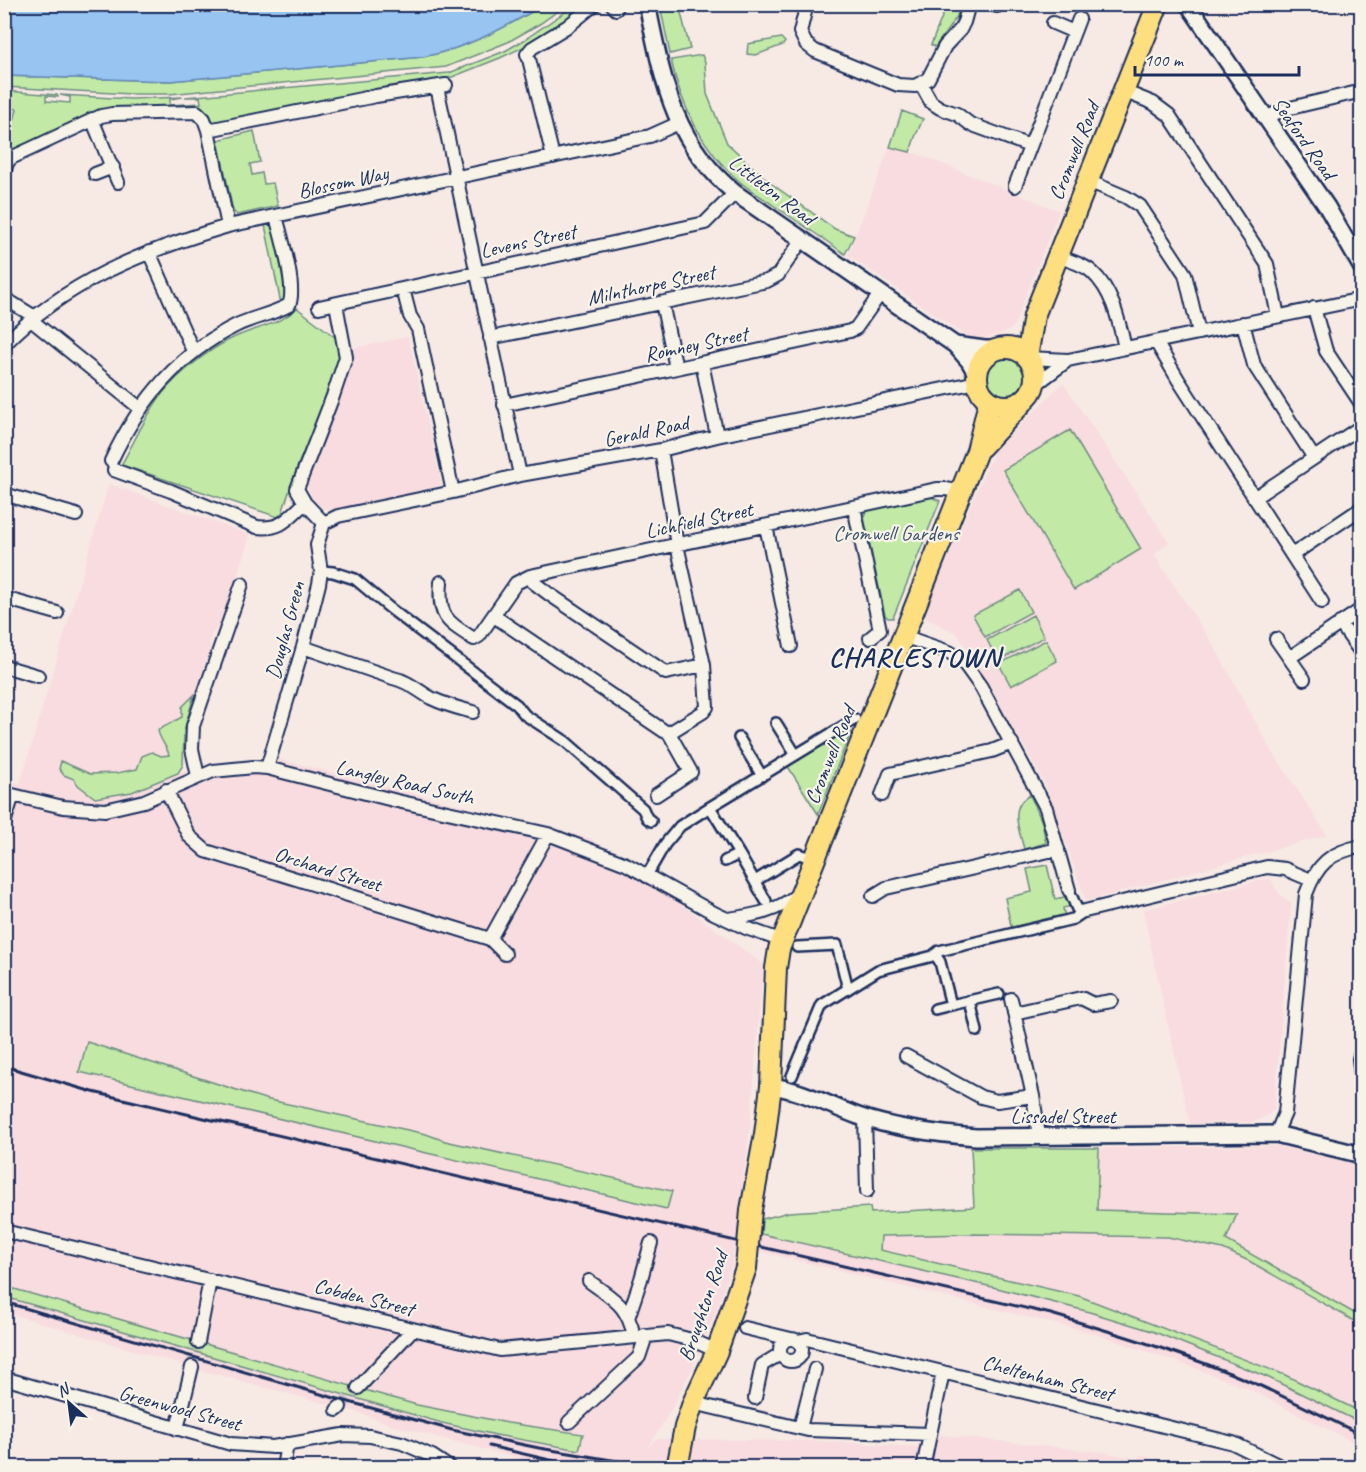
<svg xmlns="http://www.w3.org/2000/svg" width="1366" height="1472" font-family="Caveat,sans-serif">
  <rect width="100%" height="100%" fill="#f7e9e4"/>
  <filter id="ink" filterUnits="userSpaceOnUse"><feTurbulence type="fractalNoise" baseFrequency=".0167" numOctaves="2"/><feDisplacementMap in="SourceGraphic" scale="12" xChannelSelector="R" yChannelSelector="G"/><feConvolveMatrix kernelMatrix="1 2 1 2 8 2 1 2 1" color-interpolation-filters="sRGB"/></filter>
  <g filter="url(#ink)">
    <path fill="#f8dcdf" d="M 890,147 L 920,155 L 1059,211 L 1015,323 L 1010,330 L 980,340 L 972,340 L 848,255 Z
      M 408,337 L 442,485 L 333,510 L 315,506 L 307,484 L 344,387 L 354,348 Z
      M 1063,383 L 1169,542 L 1154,555 L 1214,646 L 1268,745 L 1327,835 L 1086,901 L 1047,788 L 1030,757 L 958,634 L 922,616 L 995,450 Z
      M 109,484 L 250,535 L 221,625 L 211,634 L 209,651 L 184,731 L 183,765 L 179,773 L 278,759 L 591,839 L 763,964 L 750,1127 L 737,1222 L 762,1219 L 789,1212 L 870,1207 L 870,1213 L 881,1236 L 973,1234 L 1168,1237 L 1223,1249 L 1249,1261 L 1361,1326 L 1361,1446 L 1247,1388 L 1187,1365 L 1093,1333 L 759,1251 L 734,1249 L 732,1265 L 711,1324 L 694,1364 L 672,1408 L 647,1449 L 656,1439 L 821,1441 L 916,1447 L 940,1435 L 1102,1452 L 1138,1459 L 1140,1455 L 1148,1456 L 1149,1467 L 1191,1467 L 551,1467 L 396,1426 L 354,1411 L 200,1370 L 5,1312 L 4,779 L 20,784 Z
      M 1270,878 L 1279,894 L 1291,903 L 1274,1109 L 1268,1115 L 1253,1122 L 1190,1124 L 1143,910 Z
      M 1278,1146 L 1361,1165 L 1361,1317 L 1226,1240 L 1236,1214 L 1097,1210 L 1099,1148 Z"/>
    <path fill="#c2eaa6" stroke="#6e8c82" stroke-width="1.5" d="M 947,4 L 961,5 L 956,18 L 935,47 L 931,45 Z
      M 543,5 L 566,5 L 541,23 L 508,42 L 446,67 L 169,94 L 131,94 L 5,87 L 4,76 L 170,81 L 423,57 C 467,48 505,28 543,5 Z
      M 575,5 L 588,5 L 534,42 L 500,58 L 452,77 L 214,123 L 209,113 L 197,106 L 85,117 L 40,137 L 5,156 L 17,109 L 5,106 L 5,91 L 57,95 L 58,97 L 46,96 L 46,101 L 70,103 L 70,97 L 60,95 L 131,99 L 183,97 L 170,99 L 170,105 L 201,103 L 200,97 L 185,97 L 449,73 L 505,51 L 524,40 Z
      M 660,5 L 679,5 L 690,49 L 670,54 Z
      M 781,38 L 785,42 L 783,45 L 756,55 L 747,54 L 748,44 Z
      M 702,55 L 705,63 L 707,94 L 727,143 L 769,182 L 835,229 L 854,236 L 845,254 C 821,237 797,221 773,205 C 762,197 749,190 739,181 C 703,150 681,106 671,60 Z
      M 902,111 L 923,119 L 915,137 L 910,152 L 890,147 Z
      M 254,131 L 260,162 L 250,164 L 252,175 L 262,173 L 264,184 L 273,183 L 278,206 L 237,215 L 233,211 L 218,140 Z
      M 265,225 L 270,225 L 274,228 L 288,296 L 281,304 Z
      M 297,308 L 340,341 L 339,368 L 298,465 L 282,513 L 278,517 L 125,466 L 120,467 C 134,443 145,416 162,394 C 178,374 208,350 231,339 C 252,328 281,325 297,308 Z
      M984 379a22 22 0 1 1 44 0a22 22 0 1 1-44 0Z
      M 1070,430 L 1141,549 L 1074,590 L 1003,470 Z
      M 929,496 L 940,501 L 893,618 L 888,618 L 885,615 L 864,518 L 868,509 Z
      M 1020,590 L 1031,612 L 985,637 L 973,615 Z
      M 1033,615 L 1044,637 L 998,661 L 987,640 Z
      M 1046,640 L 1057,661 L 1011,686 L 999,664 Z
      M 194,695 L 184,731 L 183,765 L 178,773 L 132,792 L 95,798 L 78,785 L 74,779 L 64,775 L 59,769 L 61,761 L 90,774 L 117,773 L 137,769 L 142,756 L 152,752 L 161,756 L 169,755 C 167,746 159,739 158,730 L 182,717 L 182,707 Z
      M 848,727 L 851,732 L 818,814 L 787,765 Z
      M 1030,795 L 1042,822 L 1046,843 L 1024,849 C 1019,829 1008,806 1030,795 Z
      M 1047,865 L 1055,899 L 1069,896 L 1072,906 L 1063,908 L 1065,918 L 1012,930 L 1005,898 L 1032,892 L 1027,869 Z
      M 87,1042 L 265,1099 L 426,1134 L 445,1141 L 672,1191 L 667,1209 L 79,1072 Z
      M 971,1148 L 1099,1148 L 1097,1210 L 1237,1214 L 1226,1240 L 1361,1317 L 1361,1325 L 1249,1261 L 1223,1249 L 1168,1237 L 973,1234 L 881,1236 L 880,1250 L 1079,1296 L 1285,1375 L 1361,1412 L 1361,1423 L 1267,1377 L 1152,1331 L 1086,1311 L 997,1288 L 761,1234 L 762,1219 L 789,1212 L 870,1207 L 871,1213 L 974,1207 Z
      M 4,1286 L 417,1405 L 508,1423 L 583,1434 L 579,1450 L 496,1435 L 442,1423 L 5,1297 Z"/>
    <path fill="#97c4f1" stroke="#6588b6" stroke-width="1.5" d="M 4,5 L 5,4 L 543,5 C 505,28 467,48 423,57 L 170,81 L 5,76 Z"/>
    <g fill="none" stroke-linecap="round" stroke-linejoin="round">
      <path stroke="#cbc4c9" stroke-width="12" stroke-dasharray="12 6" stroke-linecap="butt" d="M 192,1367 L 198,1342
        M 340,1407 L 358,1388"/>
      <defs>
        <path id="pedestrian" d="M 321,571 L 333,572 L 355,579 L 392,610 L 517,705 L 525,715 L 565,741 L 643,809 L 647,818 L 651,821
          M 776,723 L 796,755
          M 739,738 L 762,776
          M 710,807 L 855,719
          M 725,861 L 739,854 L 766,901
          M 646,877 L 665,844 L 680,826 L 710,807 L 739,854
          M 755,881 L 799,854 L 815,859
          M 797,947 L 837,945 L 848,989
          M 935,954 L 940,962 L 951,1005 L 999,994
          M 970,1001 L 977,1031
          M 935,1009 L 951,1005
          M 792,1076 L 822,1005 L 878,970 L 933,956 L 939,951 L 1073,919 L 1085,911 L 1077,909 L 1069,890"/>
        <path id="minor" d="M 612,4 L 616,9
          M 807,4 L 800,32 L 806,44 L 815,51 L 898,85 L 915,86 L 928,79 L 945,46 L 960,30 L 964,22 L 969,4
          M 994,4 L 997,6
          M 1053,23 L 1074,32
          M 921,84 L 931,102 L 940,108 L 957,114 L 970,124 L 1030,146
          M 437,87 L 520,475
          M 1123,91 L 1153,103 L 1169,115 L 1267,264 L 1278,316
          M 1264,118 L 1286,109 L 1362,91
          M 92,119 L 118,182
          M 208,130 L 376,96 L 446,85
          M 553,157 L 529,59 L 527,54 L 532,48 L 568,26 L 595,4
          M 4,173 L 7,163 L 11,158 L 101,116 L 112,114 L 197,112 L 204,119 L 208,130 L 228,226
          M 95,174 L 113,167
          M 1088,181 L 1126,197 L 1140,206 L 1185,274 L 1199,333
          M 1015,186 L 1079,19
          M 149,252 L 193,351
          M 1058,256 C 1069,261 1084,264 1092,272 C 1113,291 1119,322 1125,348
          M 403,289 L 410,316 L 418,329 L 453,492
          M 4,298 L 35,317
          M 662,303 L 676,368
          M 319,307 L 705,223 L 735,193
          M 1314,308 L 1326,351 L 1362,405
          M 31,320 L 141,409
          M 1243,323 L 1254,365 L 1314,458
          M 490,338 L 767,281 L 778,275 L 802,240
          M 1156,342 L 1179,381 L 1322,602
          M 4,345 C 64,282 146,250 228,226 L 650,136 L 679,123
          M 1029,358 L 1068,360 L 1362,299
          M 702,363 L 717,436
          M 1035,385 L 1068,360
          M 504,405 L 850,331 L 856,328 L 880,294
          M 111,461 C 139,401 178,354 237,325 C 254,317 273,314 289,305 C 297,288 281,236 276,216
          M 114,470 L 171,491 L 257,527 C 282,530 288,518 305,503
          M 4,494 L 76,515
          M 1254,498 L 1362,426
          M 854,507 L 880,630 L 870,638
          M 324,523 L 338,516 L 453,492 L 520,475 L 661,450 L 717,436 L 977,382
          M 324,523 L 305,503 L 297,489 L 333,396 L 346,357 L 336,304
          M 766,526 L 791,646
          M 1292,555 L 1362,508
          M 530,576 L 533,582 L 549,594 L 666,673 L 704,665
          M 441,582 C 438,617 446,621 474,639 L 479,636 L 516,583 L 530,576 L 937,489 L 946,489 L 961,492
          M 4,598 L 57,613
          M 494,616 L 664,731 L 669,733 L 703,712 L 707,707 L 704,665 L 677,545 L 661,450
          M 1340,623 L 1362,654
          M 903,636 L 949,652 L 961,659 L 981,687 L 1046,808 L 1069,890
          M 1276,639 L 1304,679
          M 303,647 L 393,678 C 408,681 417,690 431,698 C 445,705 458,708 473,712
          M 1289,658 L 1362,609
          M 4,666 L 38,676
          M 267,768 L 303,647 L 319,584 L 321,571 L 317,545 L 324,523
          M 198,776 L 192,749 L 193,726 L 242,584
          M 166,790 L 189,836 L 206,851 L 490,939 L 505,954
          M 4,793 L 63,807 L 105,810 L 144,801 L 213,771 L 254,767 L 267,768 L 397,801 L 548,834 L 626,864 L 714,913 L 746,928 L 783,941
          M 656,795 L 691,772 L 669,733
          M 882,795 L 890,774 L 992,751 L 1012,743
          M 4,823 L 13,795
          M 873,896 L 886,888 L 1058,849
          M 1085,911 L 1267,867 L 1285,869 L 1311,880
          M 728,919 C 755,915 777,912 798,894
          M 490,939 L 548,834
          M 1011,999 L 1033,1096 L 1039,1136
          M 1014,1013 L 1081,998 L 1093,1004 L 1111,1001
          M 1362,1048 L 1359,1059 L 1362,1083
          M 906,1056 L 981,1097 L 997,1101 L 1033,1096
          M 865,1118 L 867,1191
          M 1276,1134 L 1285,1113 L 1306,894 C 1317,864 1330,852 1362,846
          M 4,1231 L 500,1350 L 668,1334 L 692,1340 L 717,1351
          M 589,1281 C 614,1300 627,1304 634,1336
          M 629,1315 L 641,1279 L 651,1243
          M 745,1328 L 791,1339
          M780 1350a11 11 0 1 1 22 0a11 11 0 1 1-22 0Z
          M 798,1341 L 807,1339 L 1233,1443 L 1284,1468
          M 198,1342 L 210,1280
          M 4,1378 L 231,1444 L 273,1447 L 343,1435 L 370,1436 L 402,1443 L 432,1456 L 450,1468
          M 358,1388 L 413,1329
          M 755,1398 L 762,1365 L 780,1354
          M 693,1403 L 808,1430 L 930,1434
          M 337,1410 L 340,1407
          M 569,1422 L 639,1357 L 644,1342 L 644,1335
          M 800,1428 L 815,1369
          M 177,1429 L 192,1367
          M 283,1468 L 287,1444
          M 923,1468 L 943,1372"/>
        <path id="tertiary" d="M 647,4 C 663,80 672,141 735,193 L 955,345 L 969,361 L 977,375
          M 1188,4 L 1327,207 L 1362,268
          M 955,345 L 984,349 L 997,349
          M 771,1086 C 802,1090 828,1105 858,1116 C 896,1129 937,1134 976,1137 L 1276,1134 L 1362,1155"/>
        <path id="trunk" d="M977 377a29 29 0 1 1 58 0a29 29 0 1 1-58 0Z
          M 1027,357 L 1034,316 L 1158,4
          M 981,447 L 1023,402
          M 751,1210 L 765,1134 L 771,1086 L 776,968 L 779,949 L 977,451 L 989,402
          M 677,1468 L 685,1427 L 693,1403 L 717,1351 L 746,1268"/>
      </defs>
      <use href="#pedestrian" stroke="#1b2f5e" stroke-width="14"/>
      <use href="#minor" stroke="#1b2f5e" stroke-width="16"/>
      <use href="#tertiary" stroke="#1b2f5e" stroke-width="20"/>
      <use href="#trunk" stroke="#1b2f5e" stroke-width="24"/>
      <use href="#pedestrian" stroke="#f7f3e8" stroke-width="9"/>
      <use href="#minor" stroke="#f7f3e8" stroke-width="12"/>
      <use href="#tertiary" stroke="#f7f3e8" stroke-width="15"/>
      <use href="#trunk" stroke="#fedf80" stroke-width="20"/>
      <path stroke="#1b2f5e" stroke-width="3" d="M 4,1066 L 93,1092 L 191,1115 L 1051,1314 C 1119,1334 1188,1355 1254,1383 C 1290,1399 1326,1418 1362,1435
        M 4,1302 L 331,1397 L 452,1430 L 539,1448 L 636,1464
        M 489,1446 L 585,1468"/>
      <defs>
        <path id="trunk-bridge" d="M 746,1268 L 751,1210"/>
      </defs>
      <use href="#trunk-bridge" stroke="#1b2f5e" stroke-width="24" stroke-linecap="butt"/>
      <use href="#trunk-bridge" stroke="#fedf80" stroke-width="20"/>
    </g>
  </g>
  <g text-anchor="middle" stroke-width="4.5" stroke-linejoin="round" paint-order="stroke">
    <g font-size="21" fill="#1b2f5e" stroke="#f7f3e8">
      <text transform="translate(1304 138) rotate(55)" y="7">Seaford Road</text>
      <text transform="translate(1074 151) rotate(-68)" y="7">Cromwell Road</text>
      <text transform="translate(343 182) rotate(-12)" y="7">Blossom Way</text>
      <text transform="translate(772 190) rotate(37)" y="7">Littleton Road</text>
      <text transform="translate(528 241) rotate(-12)" y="7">Levens Street</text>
      <text transform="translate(651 285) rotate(-12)" y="7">Milnthorpe Street</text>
      <text transform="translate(696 344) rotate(-12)" y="7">Romney Street</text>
      <text transform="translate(646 431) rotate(-12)" y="7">Gerald Road</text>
      <text transform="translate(699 520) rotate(-12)" y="7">Lichfield Street</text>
      <text transform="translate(285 630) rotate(-75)" y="7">Douglas Green</text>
      <text transform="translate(830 755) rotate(-68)" y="7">Cromwell Road</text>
      <text transform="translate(405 782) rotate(13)" y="7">Langley Road South</text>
      <text transform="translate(328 869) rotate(17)" y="7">Orchard Street</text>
      <text x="1063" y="1123">Lissadel Street</text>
      <text transform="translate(364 1297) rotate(14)" y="7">Cobden Street</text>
      <text transform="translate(703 1306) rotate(-71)" y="7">Broughton Road</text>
      <text transform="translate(1048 1378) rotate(14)" y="7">Cheltenham Street</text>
      <text transform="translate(180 1408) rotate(15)" y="7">Greenwood Street</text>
    </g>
    <g font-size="21" fill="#3c546c" stroke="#f7f3e8">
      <text x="896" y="540">Cromwell Gardens</text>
    </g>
    <g font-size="27" font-weight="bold" letter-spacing="1.5" fill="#1b2f5e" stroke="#f7f3e8">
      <text x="915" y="666">CHARLESTOWN</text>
    </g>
  </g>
  <rect width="1366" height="1472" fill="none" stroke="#f7f3e8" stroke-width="24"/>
  <rect x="12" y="12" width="1342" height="1448" fill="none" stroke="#1b2f5e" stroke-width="2" filter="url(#ink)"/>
  <g transform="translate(69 1403) rotate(332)" stroke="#f7f3e8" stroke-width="4.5" paint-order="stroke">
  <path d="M0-4.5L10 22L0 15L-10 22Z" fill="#1b2f5e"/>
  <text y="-9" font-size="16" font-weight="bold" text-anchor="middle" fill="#1b2f5e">N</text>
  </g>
  <path d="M1135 66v9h164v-9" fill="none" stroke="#1b2f5e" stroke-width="3"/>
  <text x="1144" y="66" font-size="18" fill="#1b2f5e" stroke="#f7f3e8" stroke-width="4.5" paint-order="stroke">100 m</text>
</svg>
